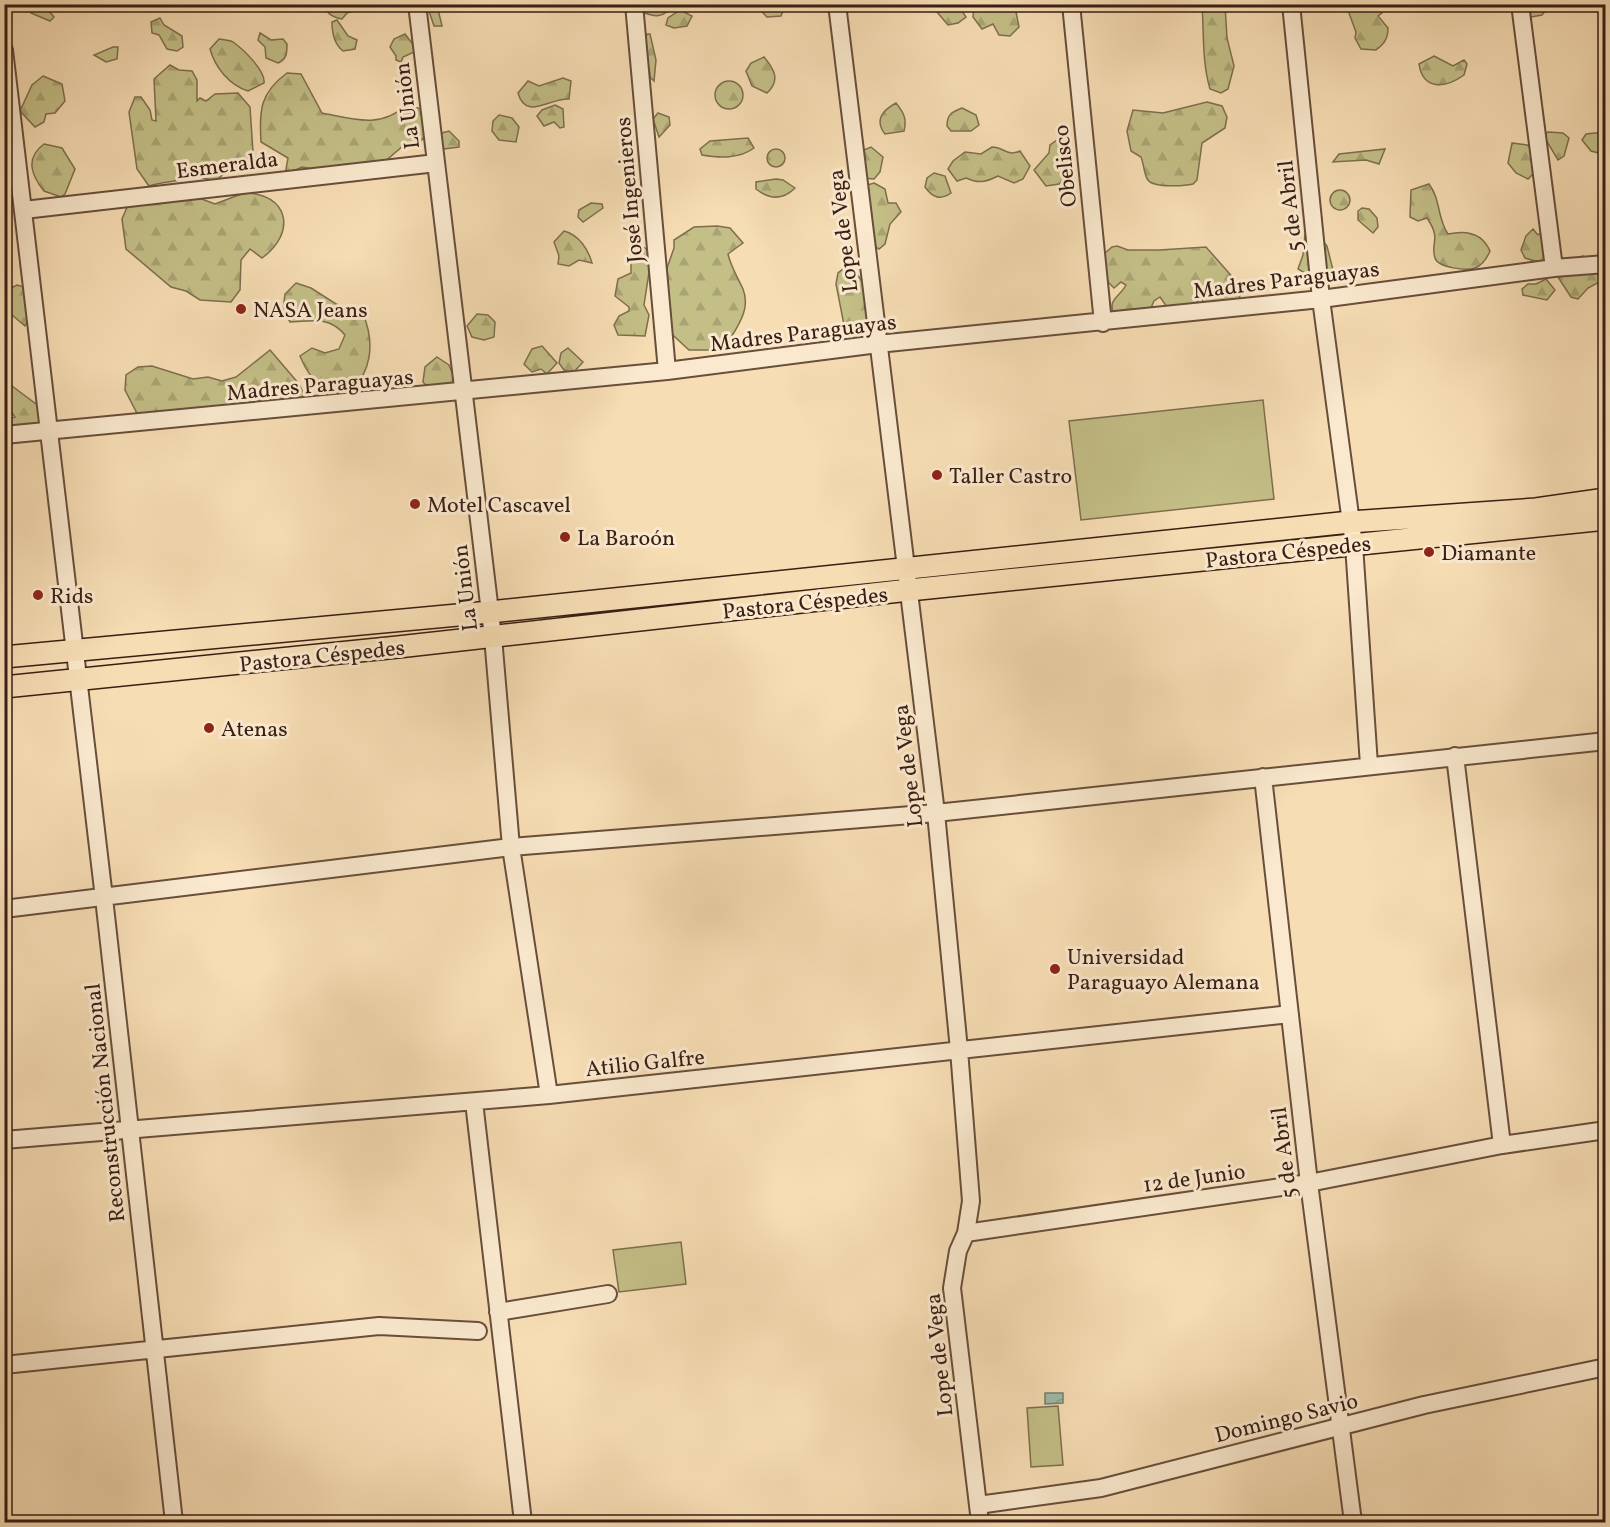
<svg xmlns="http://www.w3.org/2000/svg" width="1610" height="1527" font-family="Vollkorn,serif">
  <defs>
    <pattern id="forest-firs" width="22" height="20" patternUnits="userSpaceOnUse" patternTransform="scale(1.5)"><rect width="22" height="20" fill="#c4bf87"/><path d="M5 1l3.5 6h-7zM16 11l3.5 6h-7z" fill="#a9a474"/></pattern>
    <pattern id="water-waves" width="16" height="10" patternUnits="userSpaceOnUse" patternTransform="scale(1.5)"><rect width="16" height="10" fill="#9ebcaa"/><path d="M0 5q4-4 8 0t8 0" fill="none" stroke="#89a191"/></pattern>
  </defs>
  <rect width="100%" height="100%" fill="#f7ddb4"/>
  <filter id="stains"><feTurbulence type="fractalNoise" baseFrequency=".00333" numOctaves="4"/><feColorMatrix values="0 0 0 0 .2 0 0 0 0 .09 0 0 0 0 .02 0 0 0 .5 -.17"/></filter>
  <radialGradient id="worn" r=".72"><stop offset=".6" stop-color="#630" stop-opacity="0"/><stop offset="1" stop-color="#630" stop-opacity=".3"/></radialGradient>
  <path fill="url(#forest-firs)" stroke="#7e6e4e" stroke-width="1.5" d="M 1519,4 L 1546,5 L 1548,7 L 1542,15 L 1531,17 Z
    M 31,5 L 44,5 L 54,17 L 50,21 L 31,13 Z
    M 324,5 L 356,5 L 356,10 L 347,13 L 342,19 C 332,17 327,14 324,5 Z
    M 427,5 L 437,5 L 442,26 L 434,26 Z
    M 639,5 L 672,5 L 671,9 C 660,18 655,17 642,12 Z
    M 761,5 L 785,5 L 781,16 L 767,17 L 762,12 Z
    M 945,5 L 958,5 L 966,17 L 958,23 L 948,25 L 937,12 Z
    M 974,5 C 987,4 996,13 1009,8 L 1016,12 L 1019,27 L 1010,36 L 999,35 L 993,24 L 982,29 L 973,17 Z
    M 1202,5 L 1225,5 L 1227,38 L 1234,66 L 1228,89 L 1221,93 L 1210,89 C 1202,62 1204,33 1202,5 Z
    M 1346,5 L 1378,5 L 1382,13 L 1378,16 L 1388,28 C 1388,39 1384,44 1376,50 L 1361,49 L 1355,38 L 1356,32 Z
    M 680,10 L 692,16 L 687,26 L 674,28 L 666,25 L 668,18 Z
    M 160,18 L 164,25 L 182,36 L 183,47 L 177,51 L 167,49 L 159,35 L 152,33 L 151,22 Z
    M 337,20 L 348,36 L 357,40 L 355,49 L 343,51 C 334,44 332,33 332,22 Z
    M 260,33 L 271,40 L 283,39 L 287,44 C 287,53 287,59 278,63 L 266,58 L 265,47 L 258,40 Z
    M 405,34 L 415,47 L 414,52 L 403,57 L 401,62 L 396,60 L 396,56 L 390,47 L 394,39 Z
    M 647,34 L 650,34 L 656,60 L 654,81 L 650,77 C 650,63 641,48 647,34 Z
    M 219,39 C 224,40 230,40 233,42 C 243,49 266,71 264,83 L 248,91 C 229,85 215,67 210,49 Z
    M 113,47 L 118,47 L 117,59 L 106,62 L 94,55 Z
    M 1434,56 L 1453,66 L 1464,60 L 1467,64 L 1464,75 C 1446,88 1423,91 1419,64 Z
    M 764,57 C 774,69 781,80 767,93 L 752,86 L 746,71 L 751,63 Z
    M 170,65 L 179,70 L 192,71 L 197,80 L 197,101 L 200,98 L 206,101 L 215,94 L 238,93 L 250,107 L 253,152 L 240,167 L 229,170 L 215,181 L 200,177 L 198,173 C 184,182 165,181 149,186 L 137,169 L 129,112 L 135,97 L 141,97 L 150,110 L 152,120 L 156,121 L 154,79 Z
    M 287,73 L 301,74 L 322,113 C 353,119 381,129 406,105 L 426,110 L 426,134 L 421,141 L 403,146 L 383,163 L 336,173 L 302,167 L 285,175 L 288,158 L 261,142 C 259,110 260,93 287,73 Z
    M 43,76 L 62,84 L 65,101 L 55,113 L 46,114 L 44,122 L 35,127 L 20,111 L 32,85 Z
    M 563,78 L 571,81 L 569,99 C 549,98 526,121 518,93 L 528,81 L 539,86 Z
    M715 95a14 14 0 1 1 28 0a14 14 0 1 1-28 0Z
    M 1207,102 L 1222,106 L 1227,117 L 1225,128 L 1202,143 L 1197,180 L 1193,184 C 1185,186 1153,188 1148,180 C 1144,175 1144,164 1141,157 L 1131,151 L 1127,131 L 1133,110 L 1163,113 Z
    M 896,103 C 904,113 907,119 904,131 L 885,134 C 874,120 883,110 896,103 Z
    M 555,105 L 563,109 L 564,127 L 560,128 L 554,122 L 544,126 L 537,116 L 542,110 Z
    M 962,108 L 976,115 L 979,125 L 971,131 L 951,131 L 947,126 C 947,114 952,112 962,108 Z
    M 658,113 L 669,117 L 670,125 L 659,137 L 653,119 Z
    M 499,115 L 512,118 L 519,127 L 516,142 L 499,140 L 492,131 L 493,121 Z
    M 449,131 L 459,141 L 459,147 L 444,149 L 438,141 L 442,133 Z
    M 1548,132 L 1563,133 L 1569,138 L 1564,156 L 1558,160 L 1543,135 Z
    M 1604,132 L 1605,151 L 1602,154 L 1591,151 L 1582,140 L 1586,134 Z
    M 748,138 L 754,148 C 739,159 720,158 702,155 L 700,149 L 710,141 Z
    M 1057,140 L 1067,145 L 1065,155 L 1070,161 L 1069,172 L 1059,184 L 1046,186 L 1034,170 L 1049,153 L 1050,145 Z
    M 1512,143 L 1527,145 L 1535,152 L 1534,173 L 1528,179 L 1516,173 L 1508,163 Z
    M 44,144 L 62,148 L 75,169 L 65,194 L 61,197 L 44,191 C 31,175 25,158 44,144 Z
    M 871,147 L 883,157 L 880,172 L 874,179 L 862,178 L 852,155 Z
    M 992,147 C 1004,147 1007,157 1020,151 L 1030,166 L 1023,179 L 1014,183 L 998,176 C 986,182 979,184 966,178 L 957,181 L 948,169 L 953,161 L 965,152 L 981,154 Z
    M767 158a9 9 0 1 1 18 0a9 9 0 1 1-18 0Z
    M 1385,149 L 1379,164 L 1366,160 L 1333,162 L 1339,154 Z
    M 934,173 L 945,176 L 951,193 C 940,201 932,197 925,187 L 927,178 Z
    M 776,179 L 783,180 L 795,188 C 783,200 770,200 756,189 L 756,182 Z
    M 874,183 L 885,189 L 888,203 L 896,203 L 901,212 L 890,224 L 885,244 L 879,249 L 876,247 L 867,215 L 864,186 Z
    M 1429,184 C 1441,200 1437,218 1448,234 C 1466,230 1482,232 1490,251 C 1487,258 1483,265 1475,268 C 1467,271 1438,268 1435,258 C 1430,242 1442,240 1427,218 L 1418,221 L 1410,217 L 1411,190 Z
    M1330 200a10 10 0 1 1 20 0a10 10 0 1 1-20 0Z
    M 244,193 C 289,193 297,233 262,258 L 250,249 L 241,260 L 240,290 L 231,302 L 200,300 L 186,291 L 171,287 L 126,249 L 122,219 L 128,205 L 188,194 L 215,204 Z
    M 591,203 L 602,204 L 603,208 L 583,222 L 578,217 L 579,210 Z
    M 1362,208 L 1369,209 L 1377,218 L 1378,227 L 1373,233 L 1358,220 L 1358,211 Z
    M 717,226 L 730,228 L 743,243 L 728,254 C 731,267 737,276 743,289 C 752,312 734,330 724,350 L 689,350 L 662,325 L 666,271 L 674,248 L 674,240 L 694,227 Z
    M 1533,229 L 1537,234 L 1546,235 L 1545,264 L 1525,258 L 1521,250 L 1526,236 Z
    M 564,231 C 579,235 588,249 592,263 L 579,260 L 569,266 L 558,264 L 559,256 L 554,242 Z
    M 1305,234 L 1318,235 L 1327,246 L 1334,274 L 1318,281 L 1298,269 L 1303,255 Z
    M 642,246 L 652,253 L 644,305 L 649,315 L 645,336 L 618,335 L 614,325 L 619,316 L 629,311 L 629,307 L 615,296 L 618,279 L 631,273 L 631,254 Z
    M 1117,246 L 1128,250 L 1159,250 L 1206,247 L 1243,289 L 1236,305 L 1206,305 L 1201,298 L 1194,305 L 1167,307 L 1160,297 L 1154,301 L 1150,310 L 1114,315 C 1107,299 1120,297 1126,285 L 1121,282 L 1114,288 L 1105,279 L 1103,255 L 1112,247 Z
    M 1583,256 L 1602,275 L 1601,281 L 1588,288 L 1578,299 L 1571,297 L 1558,277 C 1560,265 1572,259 1583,256 Z
    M 847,266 C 868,278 869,303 874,324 L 852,333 L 845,330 L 836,284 L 838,273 Z
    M 1546,279 L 1555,290 L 1547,300 L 1523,295 L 1522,289 L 1528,284 L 1536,284 Z
    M 296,283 L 311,288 L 336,304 L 363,314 C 390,377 331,430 300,356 L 312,348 L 325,353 L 339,349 L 345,335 C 329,316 314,321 290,322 L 283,310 L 285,294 Z
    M 17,285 L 31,289 L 35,314 L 25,326 L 5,309 L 5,291 Z
    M 477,314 L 488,315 L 495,322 L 494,337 L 484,340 L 472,337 L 467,326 Z
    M 542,346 L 557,363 L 547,374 L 541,369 L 532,372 L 524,364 L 532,349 Z
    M 568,348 L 583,362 L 573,373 L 564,370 L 559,363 L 561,353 Z
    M 270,350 L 299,384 L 305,397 L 296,408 L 142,423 L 125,390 L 126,375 L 138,367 L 152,366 L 193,379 L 208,377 L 222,381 L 236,377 Z
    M 437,357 L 449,365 L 460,392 L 433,393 L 423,382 L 425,367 Z
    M 12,386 L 44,410 L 48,421 L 5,436 L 4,420 L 15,417 L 5,403 L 5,387 Z"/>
  <path fill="#c4bf87" stroke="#7e6e4e" stroke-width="1.5" d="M 1263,400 L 1274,499 L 1081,520 L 1069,421 Z
    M 681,1242 L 686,1284 L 619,1292 L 613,1250 Z
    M 1058,1406 L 1063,1465 L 1031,1467 L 1027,1408 Z"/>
  <path fill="url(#water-waves)" stroke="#767d6e" stroke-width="1.5" d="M 1045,1393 L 1063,1393 L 1063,1403 L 1045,1404 Z"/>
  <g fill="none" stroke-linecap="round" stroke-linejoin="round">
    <defs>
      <path id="minor" d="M 417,4 L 493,637 L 511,847 L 549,1095
        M 634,4 L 667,371
        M 837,4 L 936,813 L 959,1050 L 971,1201 L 966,1233 L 958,1251 L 952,1288 L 980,1522
        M 1071,4 L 1103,323
        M 1291,4 L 1321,299 L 1354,545 L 1369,765
        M 1520,4 L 1554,268
        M 4,50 L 104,898 L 174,1522
        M 24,210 L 436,163
        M 4,435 L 667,371 L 878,344 L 1321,299 L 1554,268 L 1606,264
        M 1455,756 L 1502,1145
        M 1263,777 L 1309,1183 L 1353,1522
        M 4,909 L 511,847 L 936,813 L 1606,741
        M 474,1102 L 523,1522
        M 4,1140 L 549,1095 L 1290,1014
        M 966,1233 L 1309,1183 L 1502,1145 L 1606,1130
        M 498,1312 L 608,1294
        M 4,1365 L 379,1326 L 478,1331
        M 978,1505 L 1101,1488 L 1424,1405 L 1606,1367"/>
      <path id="major" d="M 4,657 L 490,612 L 1350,522 L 1536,509 L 1606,499
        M 4,687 L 398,647 L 909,590 L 1606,519"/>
    </defs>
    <use href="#minor" stroke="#684e3c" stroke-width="20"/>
    <use href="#major" stroke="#391e14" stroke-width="24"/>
    <use href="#minor" stroke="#fae9ce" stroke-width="16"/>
    <use href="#major" stroke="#f7ddb4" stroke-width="21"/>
  </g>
  <g fill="#8f2418" stroke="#fae9ce" stroke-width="2">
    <circle cx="241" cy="309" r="6"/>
    <circle cx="937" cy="475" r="6"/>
    <circle cx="415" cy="504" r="6"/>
    <circle cx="565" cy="537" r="6"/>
    <circle cx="1429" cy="552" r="6"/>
    <circle cx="38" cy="595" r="6"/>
    <circle cx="209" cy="728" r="6"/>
    <circle cx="1055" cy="969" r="6"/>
  </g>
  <g text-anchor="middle" stroke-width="6" stroke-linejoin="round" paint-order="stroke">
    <g font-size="22" fill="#391e14" stroke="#fae9ce">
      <text transform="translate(406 106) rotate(-97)" y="8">La Unión</text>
      <text transform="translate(227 164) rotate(-7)" y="8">Esmeralda</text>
      <text transform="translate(1064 166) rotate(-96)" y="8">Obelisco</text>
      <text transform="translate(628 190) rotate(-95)" y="8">José Ingenieros</text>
      <text transform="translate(1289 206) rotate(-96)" y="8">5 de Abril</text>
      <text transform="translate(842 231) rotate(-97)" y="8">Lope de Vega</text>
      <text transform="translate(1286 279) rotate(-7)" y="8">Madres Paraguayas</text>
      <text transform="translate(803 332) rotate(-7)" y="8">Madres Paraguayas</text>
      <text transform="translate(320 384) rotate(-5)" y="8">Madres Paraguayas</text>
      <text transform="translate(1288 551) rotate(-6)" y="8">Pastora Céspedes</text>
      <text transform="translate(464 588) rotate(-97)" y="8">La Unión</text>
      <text transform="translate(805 602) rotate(-6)" y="8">Pastora Céspedes</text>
      <text transform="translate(322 655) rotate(-6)" y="8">Pastora Céspedes</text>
      <text transform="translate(907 766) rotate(-97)" y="8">Lope de Vega</text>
      <text transform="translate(645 1062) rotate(-6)" y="8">Atilio Galfre</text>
      <text transform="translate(104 1103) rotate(-96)" y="8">Reconstrucción Nacional</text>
      <text transform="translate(1283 1153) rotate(-97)" y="8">5 de Abril</text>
      <text transform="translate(1194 1177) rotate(-8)" y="8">12 de Junio</text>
      <text transform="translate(938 1355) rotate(-96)" y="8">Lope de Vega</text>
      <text transform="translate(1286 1417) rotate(-14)" y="8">Domingo Savio</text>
    </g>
    <g font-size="22" fill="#391e14" stroke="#fae9ce" text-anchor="start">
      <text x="253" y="317">NASA Jeans</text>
      <text x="949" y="483">Taller Castro</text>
      <text x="427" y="512">Motel Cascavel</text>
      <text x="577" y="545">La Baroón</text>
      <text x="1441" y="560">Diamante</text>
      <text x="50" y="603">Rids</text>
      <text x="221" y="736">Atenas</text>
      <text x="1067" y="964">Universidad<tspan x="1067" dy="25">Paraguayo Alemana</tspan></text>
    </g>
  </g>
  <rect width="1610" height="1527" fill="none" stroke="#f7ddb4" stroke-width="24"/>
  <rect x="6" y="6" width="1598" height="1515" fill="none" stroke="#391e14" stroke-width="3"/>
  <rect x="12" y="12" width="1586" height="1503" fill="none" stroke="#391e14" stroke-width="1.5"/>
  <rect width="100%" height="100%" filter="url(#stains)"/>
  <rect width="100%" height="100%" fill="url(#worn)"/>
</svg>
